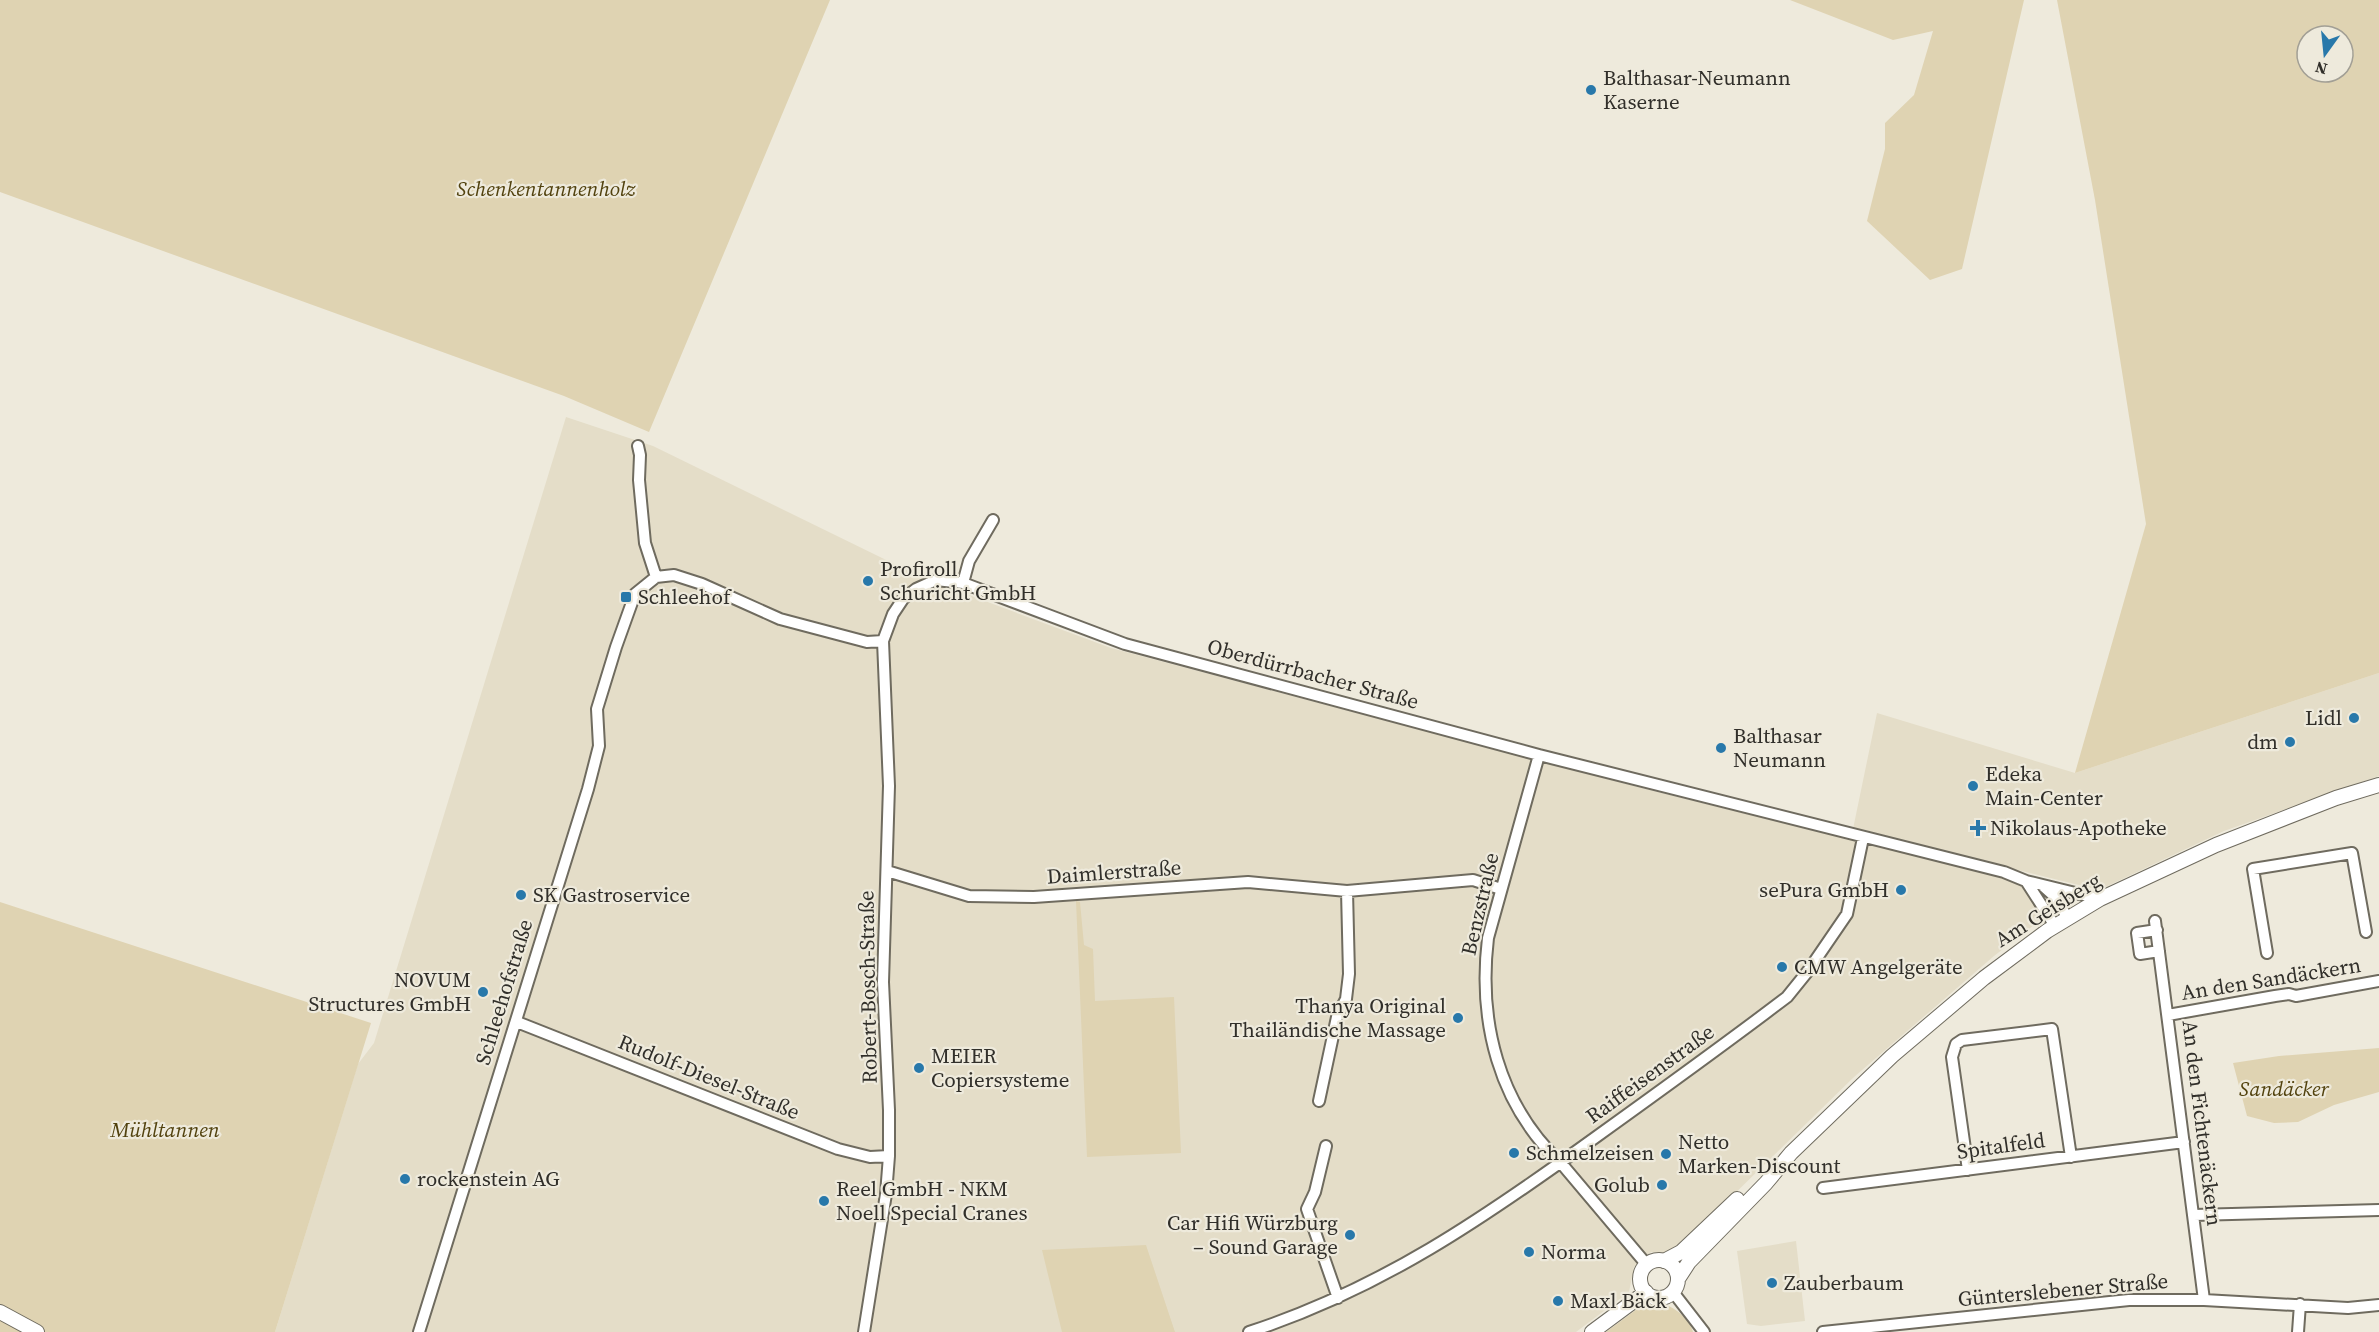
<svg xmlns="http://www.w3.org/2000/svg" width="2379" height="1332" font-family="'Source Serif 4',serif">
  <rect width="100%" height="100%" fill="#eeeadc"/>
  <path fill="#e4ddc8" d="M 566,417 L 653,446 L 923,578 L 1111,648 L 1638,787 L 2020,882 L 2034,893 L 2042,915 L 2039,921 L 1994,956 L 1854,1077 L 1672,1255 L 1651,1252 L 1634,1267 L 1629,1292 L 1576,1332 L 275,1332 L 358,1064 L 374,1043 Z
    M 2379,673 L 2379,776 L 2224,831 L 2099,890 L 1853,829 L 1877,713 L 2075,773 Z
    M 1796,1241 L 1805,1321 L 1761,1326 L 1747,1324 L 1737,1251 Z"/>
  <path fill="#dfd3b2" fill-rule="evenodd" d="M 0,0 L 830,0 L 649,432 L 564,396 L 0,192 Z
    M 1790,0 L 2024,0 L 1962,269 L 1930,280 L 1867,221 L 1885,149 L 1885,123 L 1914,95 L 1933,31 L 1893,40 Z
    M 2057,0 L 2379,0 L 2379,673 L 2075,773 L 2146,524 L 2095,200 ZM 2307,36 L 2343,36 L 2343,72 L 2307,72 Z
    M 1076,901 L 1080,902 L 1084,945 L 1093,949 L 1095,1001 L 1174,997 L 1181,1153 L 1087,1157 Z
    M 0,902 L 371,1023 L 275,1332 L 0,1332 Z
    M 2379,1048 L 2379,1092 L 2334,1105 L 2298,1122 L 2274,1123 L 2247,1116 L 2233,1063 L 2279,1056 Z
    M 1146,1245 L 1175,1332 L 1062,1332 L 1042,1250 Z
    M 1644,1304 C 1651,1305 1659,1303 1665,1305 C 1676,1307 1691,1322 1693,1332 L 1606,1332 Z"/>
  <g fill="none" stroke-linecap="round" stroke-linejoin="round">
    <defs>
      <path id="minor" d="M 638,446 L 640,455 L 639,480 L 645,543 L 656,577
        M 963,583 L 969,561 L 993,520
        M 1539,755 L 1488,938 C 1478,1021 1498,1104 1561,1163 L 1647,1265
        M 887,871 L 969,896 L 1034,897 L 1248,882 L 1347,891 L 1473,880 L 1501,889
        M 2026,881 L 2055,926
        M 2043,886 L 2053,895 L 2068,918
        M 2155,921 L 2204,1300
        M 2157,930 L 2137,933 L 2140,954 L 2159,951
        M 2267,953 L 2253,869 L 2352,853 L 2366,932
        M 2168,1015 L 2275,996 L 2289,994 L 2296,996 L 2379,981
        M 517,1022 L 838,1149 L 870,1157 L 889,1156
        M 1319,1101 L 1337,1017 L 1346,999 L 1349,974 L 1347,891
        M 1326,1146 L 1315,1192 L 1307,1209 L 1338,1298
        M 1968,1170 L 1952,1057 L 1956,1044 L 1962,1040 L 2052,1029 L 2071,1157
        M 1823,1188 L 2184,1142
        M 2194,1215 L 2379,1210
        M 1673,1292 L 1704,1332
        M 419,1332 L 588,789 L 599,746 L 597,709 L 616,647 L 635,594 L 656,577 L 674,575 L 702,584 L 780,619 L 867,642 L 883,641
        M 864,1332 L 886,1194 L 889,1156 L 889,1110 L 883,982 L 889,786 L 883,641 L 893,614 L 903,599 L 916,589 L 936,580 L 963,583 L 1125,644 L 1539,755 L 2004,872 L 2026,881 L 2100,899
        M 1249,1332 C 1381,1289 1484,1218 1596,1137 C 1660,1091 1724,1045 1787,997 L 1808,971 L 1847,914 L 1863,838
        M 1823,1332 L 2129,1300 L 2204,1300 L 2348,1308 L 2379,1305
        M 2298,1332 L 2300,1304"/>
      <path id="tertiary" d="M1640 1279a19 19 0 1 1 38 0a19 19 0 1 1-38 0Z
        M 1664,1261 L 1681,1252 L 1737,1199
        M 1678,1279 L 1689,1262 L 1766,1183 L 1791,1153 L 1892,1056 L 1984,978 L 2047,931 L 2100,899 L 2216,845 L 2336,798 L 2379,785
        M 0,1312 L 37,1332
        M 1592,1332 L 1646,1292"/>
    </defs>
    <use href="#minor" stroke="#6f6b5f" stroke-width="14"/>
    <use href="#tertiary" stroke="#6f6b5f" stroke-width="16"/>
    <use href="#minor" stroke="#fff" stroke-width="10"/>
    <use href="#tertiary" stroke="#fff" stroke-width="14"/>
  </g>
  <g fill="#2878aa" stroke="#eeeadc" stroke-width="2">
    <circle cx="1591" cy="90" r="6"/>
    <circle cx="868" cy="581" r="6"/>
    <rect x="620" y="591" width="12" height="12" rx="3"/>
    <circle cx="2354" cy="718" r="6"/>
    <circle cx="2290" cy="742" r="6"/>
    <circle cx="1721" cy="748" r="6"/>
    <circle cx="1973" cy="786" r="6"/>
    <path d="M1975 819h6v6h6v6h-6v6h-6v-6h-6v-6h6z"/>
    <circle cx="1901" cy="890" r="6"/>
    <circle cx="521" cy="895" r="6"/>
    <circle cx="1782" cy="967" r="6"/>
    <circle cx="483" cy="992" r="6"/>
    <circle cx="1458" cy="1018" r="6"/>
    <circle cx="919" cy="1068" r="6"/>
    <circle cx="1514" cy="1153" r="6"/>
    <circle cx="1666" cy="1154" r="6"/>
    <circle cx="405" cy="1179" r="6"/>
    <circle cx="1662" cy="1185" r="6"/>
    <circle cx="824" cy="1201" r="6"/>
    <circle cx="1350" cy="1235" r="6"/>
    <circle cx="1529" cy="1252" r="6"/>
    <circle cx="1772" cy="1283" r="6"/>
    <circle cx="1558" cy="1301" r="6"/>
  </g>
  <g text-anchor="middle" stroke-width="4.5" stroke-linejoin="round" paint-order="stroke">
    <g font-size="21" fill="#312f2a" stroke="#eeeadc" text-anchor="start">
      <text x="1603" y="85">Balthasar-Neumann<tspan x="1603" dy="24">Kaserne</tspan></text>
      <text x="880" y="576">Profiroll<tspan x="880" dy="24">Schuricht GmbH</tspan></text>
      <text x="638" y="604">Schleehof</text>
      <text x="2342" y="725" text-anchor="end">Lidl</text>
      <text x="1733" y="743">Balthasar<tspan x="1733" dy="24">Neumann</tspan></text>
      <text x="2278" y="749" text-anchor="end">dm</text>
      <text x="1985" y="781">Edeka<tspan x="1985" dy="24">Main-Center</tspan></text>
      <text x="1990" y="835">Nikolaus-Apotheke</text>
      <text x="1889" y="897" text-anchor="end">sePura GmbH</text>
      <text x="533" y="902">SK Gastroservice</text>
      <text x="1794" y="974">CMW Angelgeräte</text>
      <text x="471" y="987" text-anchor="end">NOVUM<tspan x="471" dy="24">Structures GmbH</tspan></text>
      <text x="1446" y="1013" text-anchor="end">Thanya Original<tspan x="1446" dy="24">Thailändische Massage</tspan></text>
      <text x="931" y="1063">MEIER<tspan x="931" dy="24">Copiersysteme</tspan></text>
      <text x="1678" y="1149">Netto<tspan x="1678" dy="24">Marken-Discount</tspan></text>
      <text x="1526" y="1160">Schmelzeisen</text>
      <text x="417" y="1186">rockenstein AG</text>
      <text x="1650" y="1192" text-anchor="end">Golub</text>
      <text x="836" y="1196">Reel GmbH - NKM<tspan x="836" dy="24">Noell Special Cranes</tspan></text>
      <text x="1338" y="1230" text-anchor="end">Car Hifi Würzburg<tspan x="1338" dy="24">– Sound Garage</tspan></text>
      <text x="1541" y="1259">Norma</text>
      <text x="1784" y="1290">Zauberbaum</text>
      <text x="1570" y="1308">Maxl Bäck</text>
    </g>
    <g font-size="21" font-style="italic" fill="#52420e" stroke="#eeeadc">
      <text x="546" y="196">Schenkentannenholz</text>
      <text x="2284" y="1096">Sandäcker</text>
      <text x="165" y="1137">Mühltannen</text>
    </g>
    <g font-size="21" fill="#312f2a" stroke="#eeeadc">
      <text transform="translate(1313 674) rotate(15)" y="7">Oberdürrbacher Straße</text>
      <text transform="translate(1114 872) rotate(-4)" y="7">Daimlerstraße</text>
      <text transform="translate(1480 904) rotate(-77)" y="7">Benzstraße</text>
      <text transform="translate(2048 910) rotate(-32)" y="7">Am Geisberg</text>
      <text transform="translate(2271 979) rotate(-9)" y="7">An den Sandäckern</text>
      <text transform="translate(868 987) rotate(-91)" y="7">Robert-Bosch-Straße</text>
      <text transform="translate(504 992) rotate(-73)" y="7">Schleehofstraße</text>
      <text transform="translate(1650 1074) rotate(-36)" y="7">Raiffeisenstraße</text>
      <text transform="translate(709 1077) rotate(22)" y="7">Rudolf-Diesel-Straße</text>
      <text transform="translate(2202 1123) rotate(83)" y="7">An den Fichtenäckern</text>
      <text transform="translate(2001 1146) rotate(-8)" y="7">Spitalfeld</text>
      <text transform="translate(2063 1290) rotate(-5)" y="7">Günterslebener Straße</text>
    </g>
  </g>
  <g transform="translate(2325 54) rotate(195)"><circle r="28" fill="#eeeadc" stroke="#a29f95" stroke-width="1.5"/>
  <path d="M0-4.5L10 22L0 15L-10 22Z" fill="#2878aa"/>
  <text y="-9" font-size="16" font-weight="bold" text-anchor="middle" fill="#312f2a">N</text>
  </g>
</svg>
